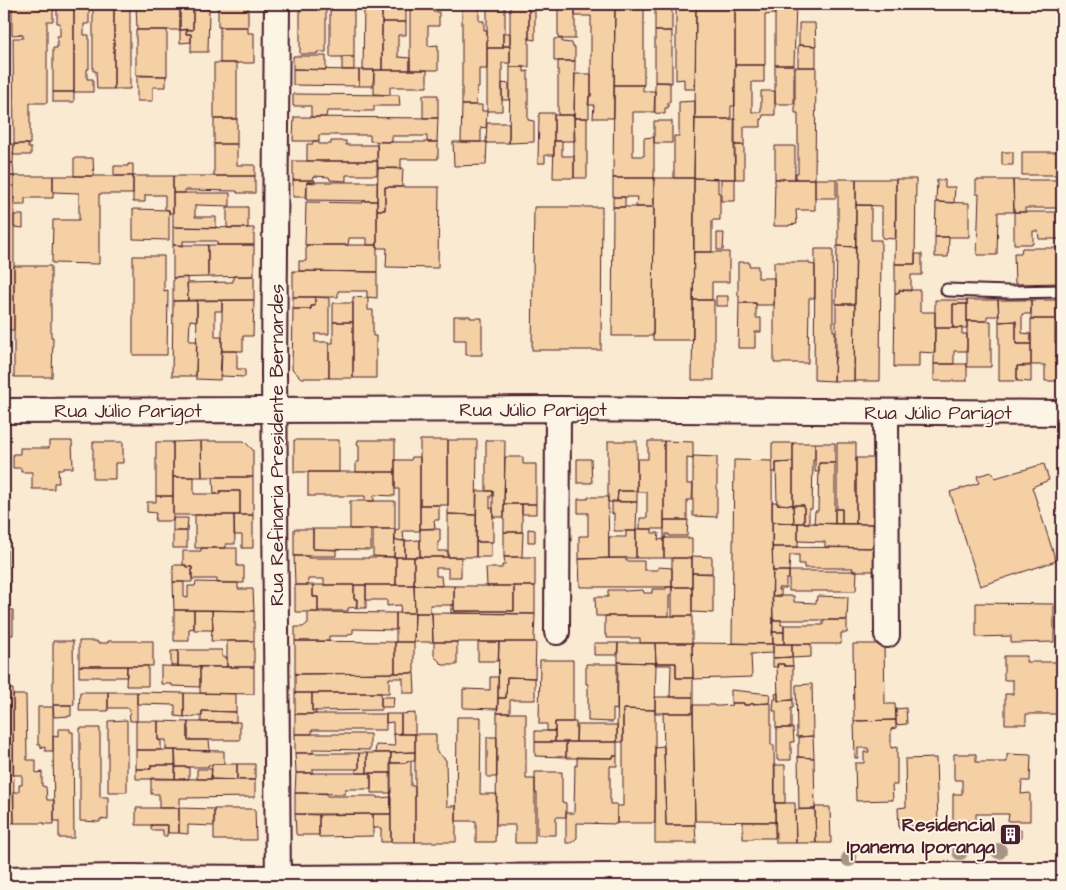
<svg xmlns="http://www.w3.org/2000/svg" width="1066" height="890" font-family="'Architects Daughter',sans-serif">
  <rect width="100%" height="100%" fill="#faead2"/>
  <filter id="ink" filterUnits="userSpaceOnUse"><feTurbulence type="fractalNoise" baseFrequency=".02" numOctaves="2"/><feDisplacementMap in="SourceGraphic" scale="10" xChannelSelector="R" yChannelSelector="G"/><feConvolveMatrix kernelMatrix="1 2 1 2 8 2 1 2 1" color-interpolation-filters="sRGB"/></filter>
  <g filter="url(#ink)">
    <path fill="#f4d0a4" stroke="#4a1f2b" d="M 12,4 L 53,4 L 53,21 L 47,21 L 47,103 L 30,103 L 30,144 L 14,144 L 13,38 L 23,38 L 23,34 L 12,35 Z
      M 53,4 L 74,4 L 74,92 L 53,92 L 53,48 L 57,48 L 57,36 L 60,36 L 60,23 L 57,23 L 57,10 L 53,10 Z
      M 74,4 L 93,4 L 93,9 L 89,9 L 89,24 L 84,24 L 84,35 L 89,35 L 89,69 L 87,69 L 87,79 L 93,79 L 93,92 L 74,92 Z
      M 93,4 L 114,4 L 114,89 L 97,89 L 96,71 L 93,71 Z
      M 114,4 L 130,4 L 130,89 L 114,89 Z
      M 136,4 L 180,4 L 180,30 L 137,30 Z
      M 180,4 L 208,4 L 209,9 L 180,8 Z
      M 218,4 L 248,4 L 248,27 L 218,27 Z
      M 300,4 L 326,4 L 326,52 L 317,52 L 317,54 L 300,54 Z
      M 330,4 L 354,4 L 354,57 L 330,57 Z
      M 364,4 L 382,4 L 382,70 L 363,70 Z
      M 382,4 L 406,4 L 406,22 L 382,22 Z
      M 410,4 L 433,4 L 433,12 L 439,12 L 439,26 L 428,26 L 428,46 L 438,45 L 438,70 L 410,70 Z
      M 462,4 L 479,4 L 479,21 L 484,21 L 484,30 L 487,30 L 487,69 L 479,69 L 479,88 L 477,88 L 476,105 L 462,105 Z
      M 487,4 L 505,4 L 505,33 L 503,33 L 503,48 L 487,48 Z
      M 510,4 L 529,4 L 529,67 L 510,67 Z
      M 529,4 L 535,4 L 535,40 L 529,39 Z
      M 558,4 L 575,4 L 575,39 L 558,39 Z
      M 575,4 L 615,4 L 614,118 L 593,118 L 594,105 L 588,105 L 589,96 L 591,96 L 591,16 L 575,16 Z
      M 615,4 L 644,4 L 644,85 L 614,85 Z
      M 655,4 L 672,4 L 672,31 L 655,31 Z
      M 676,4 L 696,4 L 695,89 L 684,89 L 684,79 L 676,80 Z
      M 696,4 L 735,4 L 735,106 L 731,106 L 731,119 L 695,119 Z
      M 735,4 L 775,4 L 775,14 L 765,15 L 765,65 L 735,65 Z
      M 775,4 L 796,4 L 794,65 L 775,65 Z
      M 180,8 L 193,8 L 193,30 L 180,30 Z
      M 193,8 L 209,9 L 208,52 L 191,52 L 191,34 L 186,34 L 187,29 L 193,30 Z
      M 382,22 L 406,22 L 406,35 L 398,35 L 398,57 L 410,58 L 410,70 L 382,70 Z
      M 799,23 L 815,23 L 816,46 L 799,45 Z
      M 4,24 L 6,24 L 7,144 L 4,144 Z
      M 220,27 L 248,27 L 248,33 L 254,33 L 254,63 L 220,63 Z
      M 187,29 L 186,34 L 191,34 L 191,42 L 180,43 L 180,30 Z
      M 136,30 L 167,30 L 167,76 L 136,76 Z
      M 655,31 L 672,31 L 672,83 L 655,82 Z
      M 503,33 L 510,33 L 510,46 L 503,46 Z
      M 562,38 L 562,42 L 572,43 L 573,47 L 575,47 L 575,61 L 554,61 L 554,39 Z
      M 798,45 L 816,46 L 816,67 L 798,67 Z
      M 503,46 L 510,46 L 510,63 L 502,63 L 502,111 L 487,111 L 487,48 L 503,48 Z
      M 293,56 L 326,56 L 326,70 L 293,69 Z
      M 342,57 L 354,57 L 354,70 L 342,70 Z
      M 558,61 L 575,61 L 574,115 L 558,115 Z
      M 214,63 L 237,63 L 237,119 L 214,119 Z
      M 735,65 L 764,65 L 764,82 L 752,82 L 752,112 L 761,112 L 761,91 L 775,91 L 775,115 L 763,115 L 762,120 L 761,119 L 761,127 L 744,127 L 744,145 L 734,145 Z
      M 775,65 L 794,65 L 794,104 L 775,104 Z
      M 510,67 L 524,67 L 524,72 L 528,71 L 528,120 L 534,121 L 534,142 L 509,143 Z
      M 795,67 L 816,67 L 815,179 L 795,179 L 795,173 L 798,173 L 798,113 L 795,113 Z
      M 293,69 L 359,70 L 359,86 L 293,85 Z
      M 359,70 L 374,70 L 373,86 L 359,86 Z
      M 374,70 L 427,70 L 427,87 L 390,87 L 390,95 L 374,94 Z
      M 575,74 L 591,74 L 591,96 L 589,96 L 589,118 L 574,118 Z
      M 137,75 L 166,76 L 166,87 L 153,87 L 153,101 L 137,101 Z
      M 655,82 L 670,82 L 670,102 L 668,102 L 668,108 L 665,108 L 665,114 L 655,113 Z
      M 502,83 L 509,84 L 509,100 L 502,100 Z
      M 614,85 L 643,85 L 643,91 L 655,91 L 654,112 L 633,112 L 633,156 L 644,156 L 644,138 L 654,137 L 654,178 L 613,178 Z
      M 53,92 L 74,92 L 74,102 L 53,102 Z
      M 293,94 L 399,95 L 400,106 L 374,106 L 374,111 L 327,111 L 326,117 L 311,117 L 311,106 L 293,106 Z
      M 423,95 L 438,95 L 438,118 L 423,118 Z
      M 695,101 L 694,178 L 674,178 L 674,136 L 679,136 L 679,102 Z
      M 462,105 L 482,105 L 482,111 L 487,111 L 486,128 L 481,127 L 481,142 L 461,142 Z
      M 539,113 L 554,113 L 554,155 L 545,155 L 545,163 L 538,163 Z
      M 554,115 L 574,115 L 575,141 L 554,141 Z
      M 294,117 L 438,118 L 437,142 L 427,142 L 427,136 L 392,136 L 392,142 L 370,141 L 370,135 L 319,135 L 319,141 L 293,141 Z
      M 574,118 L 587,118 L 587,178 L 574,178 Z
      M 214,119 L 237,119 L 237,144 L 214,144 Z
      M 695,119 L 735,119 L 735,179 L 694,178 Z
      M 654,121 L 672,121 L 672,143 L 654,143 Z
      M 487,123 L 509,123 L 509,143 L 486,143 Z
      M 313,141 L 319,141 L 319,144 L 331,144 L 331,141 L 346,141 L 346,145 L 377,145 L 377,161 L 307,161 L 307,144 L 313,144 Z
      M 554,141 L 562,141 L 562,156 L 574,156 L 574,178 L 553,178 Z
      M 377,142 L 438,142 L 438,159 L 401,159 L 401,169 L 378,168 Z
      M 453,142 L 487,142 L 486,165 L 454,166 Z
      M 4,144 L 14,144 L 13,163 L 4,163 Z
      M 14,144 L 28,144 L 28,148 L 31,148 L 31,155 L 13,155 Z
      M 214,144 L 237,144 L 237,165 L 255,165 L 255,176 L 214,176 Z
      M 734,145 L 744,145 L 744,179 L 735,179 Z
      M 775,146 L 795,146 L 795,179 L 775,179 Z
      M 1002,152 L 1013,152 L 1013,165 L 1002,165 Z
      M 1022,152 L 1062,152 L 1062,175 L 1022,175 Z
      M 74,158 L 93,158 L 94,176 L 74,176 Z
      M 293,161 L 377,161 L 377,175 L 346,175 L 346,181 L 330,180 L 329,177 L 314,176 L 313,180 L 293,180 Z
      M 4,163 L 13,163 L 14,176 L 4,176 Z
      M 128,164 L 133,164 L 133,176 L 114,176 L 114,166 L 128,166 Z
      M 378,168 L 403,168 L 402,187 L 385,187 L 385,210 L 377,210 Z
      M 4,176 L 14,176 L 14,330 L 4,330 Z
      M 14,176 L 53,176 L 53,198 L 25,198 L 25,205 L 14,205 Z
      M 53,176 L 133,176 L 133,194 L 99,194 L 99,264 L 52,263 L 53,220 L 79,220 L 79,193 L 53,192 Z
      M 133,176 L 173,176 L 173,213 L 169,213 L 169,210 L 165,209 L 165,195 L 145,195 L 145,202 L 133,202 Z
      M 173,176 L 255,176 L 255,193 L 237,193 L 237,191 L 185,190 L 185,193 L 173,193 Z
      M 613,178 L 654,178 L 654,207 L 636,207 L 637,197 L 613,197 Z
      M 654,178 L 694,178 L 693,340 L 653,340 Z
      M 694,178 L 718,179 L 718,193 L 720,193 L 720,220 L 712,220 L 712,252 L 694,252 Z
      M 721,179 L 735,179 L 735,201 L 721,201 Z
      M 775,179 L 815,179 L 815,210 L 796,210 L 797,224 L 789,225 L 789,226 L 774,226 Z
      M 815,179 L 836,179 L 836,198 L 815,198 Z
      M 838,179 L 856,179 L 856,247 L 838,246 Z
      M 856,179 L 896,179 L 896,239 L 882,238 L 882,206 L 856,205 Z
      M 896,179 L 916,179 L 915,264 L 895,264 Z
      M 293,180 L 315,180 L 314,183 L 307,182 L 307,197 L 293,197 Z
      M 937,180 L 945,180 L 945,187 L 955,187 L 954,203 L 936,202 Z
      M 976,180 L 1013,180 L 1014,212 L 998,212 L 997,255 L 977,255 L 979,194 L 976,194 Z
      M 1013,180 L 1062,180 L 1062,208 L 1025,208 L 1025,212 L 1014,212 Z
      M 307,182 L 377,182 L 377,201 L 306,200 Z
      M 385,187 L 439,187 L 438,268 L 386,267 L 387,248 L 377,248 L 377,210 L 385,210 Z
      M 173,193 L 230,193 L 230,206 L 195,205 L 195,217 L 216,217 L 216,228 L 173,227 Z
      M 613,197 L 625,197 L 625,207 L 613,207 Z
      M 363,201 L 377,201 L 377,245 L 367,245 L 367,238 L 349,238 L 348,245 L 305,245 L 306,202 L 363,203 Z
      M 936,202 L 969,203 L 969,237 L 935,237 Z
      M 856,205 L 871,205 L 871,240 L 881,240 L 880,381 L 854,381 Z
      M 227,207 L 248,207 L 248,228 L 227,228 Z
      M 534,207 L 602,207 L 601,350 L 532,350 Z
      M 613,207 L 654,207 L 653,336 L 612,336 Z
      M 133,209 L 169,210 L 169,240 L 133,239 Z
      M 1014,212 L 1062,212 L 1062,239 L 1039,239 L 1038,231 L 1033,231 L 1033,244 L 1014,244 Z
      M 14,215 L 23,215 L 23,228 L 14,227 Z
      M 173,227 L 254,228 L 254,245 L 217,245 L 217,241 L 183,241 L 183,246 L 173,245 Z
      M 717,233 L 724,233 L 723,250 L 717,250 Z
      M 935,237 L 949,237 L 948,257 L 935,257 Z
      M 173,245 L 208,245 L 208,277 L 173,278 Z
      M 208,245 L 254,245 L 254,276 L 208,277 Z
      M 306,245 L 377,245 L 377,272 L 299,271 L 299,261 L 306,261 Z
      M 837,246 L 856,247 L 855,304 L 836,304 Z
      M 1022,248 L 1062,248 L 1062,283 L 1015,284 L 1014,253 L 1021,253 Z
      M 815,249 L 833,249 L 833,331 L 835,331 L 834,381 L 814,380 Z
      M 694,252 L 729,252 L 729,282 L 712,282 L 712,300 L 693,300 Z
      M 915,254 L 922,254 L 922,275 L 911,275 L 911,291 L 899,290 L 899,293 L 895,293 L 895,264 L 915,264 Z
      M 133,256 L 164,256 L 164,291 L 168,290 L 167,355 L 133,355 Z
      M 738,262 L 749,262 L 749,266 L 758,266 L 758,278 L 774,278 L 774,305 L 756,305 L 756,303 L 739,303 L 739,296 L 738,296 Z
      M 774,262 L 809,262 L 809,264 L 815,265 L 815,298 L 809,298 L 808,363 L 774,363 Z
      M 14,266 L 51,266 L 51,337 L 53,337 L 52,377 L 14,377 Z
      M 293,271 L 377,272 L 377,298 L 367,297 L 367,291 L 338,291 L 338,297 L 293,297 Z
      M 233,276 L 254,276 L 254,300 L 188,301 L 187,283 L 233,282 Z
      M 187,277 L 188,301 L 173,301 L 173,278 Z
      M 899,290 L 920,290 L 920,312 L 935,312 L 935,353 L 919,352 L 919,367 L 894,367 L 895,293 L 899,293 Z
      M 716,296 L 728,296 L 728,306 L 716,306 Z
      M 293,297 L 315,297 L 315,306 L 311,306 L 311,309 L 293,309 Z
      M 315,297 L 329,298 L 329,334 L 315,334 L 315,342 L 329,342 L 329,378 L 301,378 L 292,369 L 293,309 L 311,309 L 311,306 L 315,306 Z
      M 353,297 L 368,298 L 368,310 L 373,310 L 373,336 L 376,336 L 376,378 L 353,378 Z
      M 197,300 L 197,321 L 190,320 L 189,341 L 197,341 L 196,376 L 172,376 L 173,301 Z
      M 197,300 L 222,300 L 222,311 L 215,311 L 215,337 L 222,337 L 220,380 L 196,379 Z
      M 222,300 L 254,300 L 253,336 L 243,336 L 243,351 L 222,351 Z
      M 693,300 L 714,300 L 714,380 L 692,380 Z
      M 935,300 L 967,300 L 967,304 L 953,304 L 953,328 L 935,328 Z
      M 967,300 L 998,300 L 999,316 L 987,316 L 987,321 L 967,321 Z
      M 998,300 L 1031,300 L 1031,314 L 1022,314 L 1022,333 L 1031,334 L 1031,344 L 1016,344 L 1016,321 L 999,322 Z
      M 1031,300 L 1062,300 L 1062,323 L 1057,323 L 1057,322 L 1055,321 L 1055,319 L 1031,319 Z
      M 333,303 L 353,303 L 353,322 L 333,322 Z
      M 739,303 L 756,303 L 756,318 L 761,318 L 761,332 L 755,332 L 755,348 L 738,348 Z
      M 836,304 L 855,304 L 854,381 L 834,381 L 835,358 L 836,358 Z
      M 953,304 L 967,304 L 967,328 L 953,328 Z
      M 454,316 L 470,316 L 470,318 L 482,318 L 482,355 L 466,355 L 466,340 L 454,340 Z
      M 1031,319 L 1055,319 L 1055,343 L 1062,343 L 1062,381 L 1045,381 L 1045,365 L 1031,365 Z
      M 967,321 L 991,321 L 991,367 L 967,367 Z
      M 1016,321 L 1016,344 L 1031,344 L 1031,365 L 1017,366 L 1017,381 L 999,381 L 999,322 Z
      M 333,322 L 353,322 L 353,378 L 329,378 L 329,343 L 333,343 Z
      M 935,328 L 962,328 L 962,334 L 967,334 L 967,351 L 954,351 L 954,364 L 934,364 Z
      M 222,351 L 237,351 L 237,369 L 245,369 L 245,377 L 221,376 Z
      M 934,364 L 967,364 L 967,381 L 934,381 Z
      M 1017,366 L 1031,366 L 1031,382 L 1017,381 Z
      M 294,440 L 339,440 L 339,472 L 294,472 Z
      M 358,440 L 395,440 L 395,472 L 356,472 L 356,462 L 359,462 L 359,445 L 357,445 Z
      M 420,440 L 448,440 L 448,505 L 420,505 Z
      M 448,440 L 477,440 L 476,515 L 448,514 Z
      M 486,440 L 505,440 L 504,517 L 493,517 L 493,491 L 486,491 Z
      M 49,441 L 72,441 L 73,468 L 64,468 L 64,469 L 58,469 L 59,483 L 54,483 L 54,489 L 32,489 L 32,472 L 21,472 L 21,468 L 13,468 L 13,454 L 20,454 L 20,448 L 49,448 Z
      M 201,441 L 244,441 L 253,450 L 253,477 L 202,477 Z
      M 201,441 L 202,477 L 173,477 L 173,442 Z
      M 608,441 L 637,441 L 637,491 L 618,491 L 617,502 L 608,502 Z
      M 648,441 L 664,441 L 664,529 L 640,529 L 640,518 L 647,518 L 647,492 L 637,492 L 637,459 L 648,459 Z
      M 664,441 L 693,442 L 693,459 L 687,458 L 687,484 L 693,484 L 692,500 L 687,500 L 687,520 L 664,520 Z
      M 93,442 L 123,442 L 123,463 L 115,463 L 115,479 L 93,479 Z
      M 156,442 L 173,442 L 173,496 L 156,496 Z
      M 772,443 L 793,443 L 793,462 L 776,463 L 776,472 L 772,472 Z
      M 793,443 L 815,443 L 815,460 L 813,460 L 812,509 L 809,509 L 809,523 L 804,523 L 804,505 L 793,505 Z
      M 815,443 L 835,443 L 835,463 L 819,463 L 819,472 L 815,472 Z
      M 837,443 L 856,443 L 856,524 L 842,524 L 842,509 L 837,509 Z
      M 693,456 L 717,457 L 717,517 L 693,516 Z
      M 412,457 L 420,457 L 420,531 L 403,531 L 404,541 L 395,540 L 395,530 L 399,529 L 399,489 L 395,489 L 395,460 L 411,460 Z
      M 505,457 L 523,457 L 523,464 L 536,464 L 536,504 L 504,504 Z
      M 856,458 L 874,458 L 874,468 L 877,468 L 877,485 L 874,486 L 874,507 L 877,507 L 877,524 L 856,524 Z
      M 577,459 L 591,459 L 592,483 L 577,483 Z
      M 734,460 L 772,461 L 773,644 L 732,643 Z
      M 793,462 L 793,505 L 777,504 L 776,463 Z
      M 819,463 L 835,463 L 835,524 L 814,523 L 815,511 L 818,511 Z
      M 1044,464 L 1049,480 L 1032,487 L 1056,561 L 980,586 L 950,492 L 979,483 L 977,476 L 992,472 L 995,478 Z
      M 308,472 L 395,472 L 395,496 L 374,495 L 374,501 L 365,501 L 365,496 L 308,496 Z
      M 173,477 L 194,477 L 194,494 L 220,494 L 220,491 L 240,491 L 240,515 L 173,515 Z
      M 213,477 L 253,477 L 253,515 L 240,515 L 240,491 L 220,491 L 220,494 L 214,494 Z
      M 477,491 L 493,491 L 493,496 L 490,496 L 490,508 L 493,508 L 493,542 L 476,542 Z
      M 618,491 L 637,491 L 637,502 L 617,502 Z
      M 156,496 L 173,496 L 173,521 L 155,521 L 156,513 L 147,512 L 147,502 L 156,502 Z
      M 588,497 L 608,497 L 609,558 L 579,559 L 579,536 L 588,536 L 588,513 L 578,513 L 578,499 L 588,499 Z
      M 350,501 L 395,501 L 395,529 L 350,529 Z
      M 612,501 L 637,502 L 636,531 L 614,531 L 614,513 L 612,514 Z
      M 772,502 L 777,502 L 777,504 L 793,505 L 794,523 L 772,522 Z
      M 504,504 L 522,504 L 522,532 L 504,532 Z
      M 522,504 L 536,504 L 536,514 L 522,514 Z
      M 420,505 L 439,505 L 439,520 L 434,520 L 435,528 L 420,529 Z
      M 793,505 L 804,505 L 804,523 L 794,523 Z
      M 4,507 L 7,507 L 7,583 L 4,583 Z
      M 835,509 L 842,509 L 842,524 L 835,524 Z
      M 448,514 L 476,515 L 476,557 L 448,557 Z
      M 195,515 L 234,515 L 235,544 L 226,544 L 226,548 L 195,548 Z
      M 234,515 L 253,515 L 253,548 L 242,548 L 242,535 L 234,535 Z
      M 173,518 L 188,518 L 187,531 L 173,531 Z
      M 664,520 L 688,520 L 687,536 L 669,536 L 669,534 L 666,534 L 666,538 L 664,538 Z
      M 772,522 L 798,523 L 798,547 L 772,547 Z
      M 798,523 L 877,524 L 878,548 L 825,547 L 825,542 L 798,541 Z
      M 294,529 L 313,529 L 313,549 L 336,550 L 336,556 L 294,556 Z
      M 313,529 L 371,529 L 371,550 L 313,549 Z
      M 373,529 L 395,529 L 394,557 L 373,556 Z
      M 420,529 L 440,529 L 440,541 L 438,542 L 438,551 L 448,551 L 448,557 L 420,557 Z
      M 528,529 L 535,530 L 535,542 L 528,542 Z
      M 636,529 L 652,529 L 652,533 L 659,533 L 658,540 L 664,539 L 664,558 L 636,558 Z
      M 173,531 L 187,531 L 187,548 L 173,548 Z
      M 626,531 L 636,531 L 636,558 L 609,558 L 609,537 L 626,537 Z
      M 504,532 L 523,532 L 522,557 L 504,557 Z
      M 664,538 L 692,538 L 692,558 L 664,558 Z
      M 395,540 L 405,541 L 405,557 L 394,557 Z
      M 420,540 L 420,557 L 405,557 L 405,541 Z
      M 476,542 L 491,542 L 491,557 L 476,557 Z
      M 772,547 L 878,548 L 878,571 L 852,571 L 853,568 L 804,568 L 804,564 L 799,564 L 799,555 L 790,555 L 789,571 L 773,571 Z
      M 201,548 L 237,548 L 237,566 L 244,566 L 244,583 L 217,583 L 217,579 L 192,579 L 192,567 L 186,567 L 186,565 L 183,565 L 183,551 L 201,551 Z
      M 294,556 L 308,556 L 308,558 L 369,558 L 368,557 L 396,557 L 396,585 L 324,585 L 324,579 L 308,579 L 308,585 L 295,585 Z
      M 692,556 L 712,557 L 712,573 L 692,573 Z
      M 396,557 L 414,557 L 414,585 L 396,585 Z
      M 414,557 L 461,557 L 461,577 L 448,577 L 448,568 L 436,568 L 436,576 L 441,576 L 442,586 L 414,585 Z
      M 504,557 L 535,557 L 535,586 L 487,586 L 486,568 L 502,568 L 502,565 L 505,565 Z
      M 626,558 L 626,561 L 644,561 L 644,570 L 658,570 L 658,567 L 672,568 L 672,587 L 580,587 L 579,559 Z
      M 672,558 L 692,558 L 692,587 L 672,587 Z
      M 173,565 L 186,565 L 186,567 L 192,567 L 192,582 L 173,582 Z
      M 773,571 L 789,571 L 789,579 L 786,579 L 786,588 L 778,588 L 778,590 L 781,590 L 781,596 L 772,596 Z
      M 789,571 L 857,571 L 856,591 L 789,591 Z
      M 692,573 L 713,574 L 713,613 L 692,612 Z
      M 173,582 L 184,582 L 184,597 L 188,598 L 188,586 L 195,586 L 196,582 L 238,583 L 238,589 L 253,589 L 254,611 L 174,610 Z
      M 4,583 L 10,583 L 9,610 L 13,610 L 13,635 L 4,635 Z
      M 295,585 L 313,585 L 313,597 L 318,597 L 318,612 L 295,612 Z
      M 313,585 L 354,585 L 354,599 L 357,599 L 357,607 L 348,608 L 348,611 L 318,611 L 318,597 L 313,597 Z
      M 354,585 L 366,585 L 366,608 L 356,608 L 357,599 L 354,599 Z
      M 366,585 L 414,585 L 415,613 L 400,613 L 401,605 L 387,606 L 387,600 L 366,600 Z
      M 414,585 L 454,586 L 454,605 L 430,605 L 431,613 L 415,613 Z
      M 454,586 L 514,586 L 514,611 L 454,611 Z
      M 514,586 L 535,586 L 535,614 L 451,613 L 451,605 L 454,605 L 454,611 L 514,611 Z
      M 666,587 L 672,587 L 672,594 L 669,595 L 669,616 L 596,616 L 595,597 L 608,597 L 608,590 L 624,590 L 624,591 L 643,590 L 644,593 L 652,593 L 652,589 L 666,589 Z
      M 672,587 L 692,587 L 692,616 L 672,616 Z
      M 772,596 L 794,596 L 794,602 L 816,603 L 817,596 L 848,597 L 847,620 L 773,620 Z
      M 976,603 L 1054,604 L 1054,642 L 1011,643 L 1011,636 L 976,637 Z
      M 174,610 L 194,610 L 194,628 L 189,629 L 189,641 L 174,641 Z
      M 194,610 L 212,610 L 213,630 L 194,630 Z
      M 212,610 L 254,611 L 254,641 L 211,641 L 212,630 L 213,630 Z
      M 308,612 L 396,613 L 396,630 L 353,629 L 353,633 L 349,634 L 348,636 L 329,636 L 329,641 L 295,641 L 295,627 L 303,627 L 308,623 Z
      M 396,613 L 415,613 L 414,642 L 396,642 Z
      M 415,613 L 432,613 L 433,642 L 414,642 Z
      M 432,613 L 535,614 L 534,642 L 433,642 Z
      M 605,616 L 692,616 L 692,643 L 640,643 L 640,638 L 607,638 L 607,635 L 605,635 Z
      M 773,620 L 781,620 L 781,625 L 784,625 L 784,632 L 772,632 Z
      M 823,620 L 847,620 L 847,633 L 841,633 L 841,644 L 784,644 L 784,625 L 823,625 Z
      M 772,632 L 784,632 L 784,644 L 773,644 Z
      M 53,641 L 73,641 L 74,705 L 53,705 Z
      M 79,641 L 97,641 L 97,643 L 108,643 L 108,641 L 153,641 L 153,666 L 79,666 Z
      M 227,641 L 254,641 L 254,667 L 227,667 Z
      M 295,641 L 395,642 L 395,673 L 295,674 Z
      M 395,642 L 414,642 L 414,673 L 395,673 Z
      M 434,642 L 457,642 L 457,665 L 443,665 L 434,656 Z
      M 478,642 L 499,642 L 498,661 L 478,661 Z
      M 499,642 L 536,642 L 535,678 L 507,677 L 506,698 L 498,698 Z
      M 594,643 L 618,643 L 617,655 L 594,655 Z
      M 618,643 L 655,643 L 656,663 L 618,662 Z
      M 655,643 L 692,643 L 693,678 L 676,678 L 676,663 L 656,663 Z
      M 692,643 L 773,644 L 773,653 L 751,654 L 752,677 L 693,679 Z
      M 773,644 L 792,644 L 792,657 L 773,658 Z
      M 792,644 L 811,644 L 811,657 L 792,658 Z
      M 853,644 L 884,644 L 885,704 L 895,704 L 896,720 L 854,721 Z
      M 178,650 L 222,650 L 222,657 L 227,657 L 227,667 L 178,666 Z
      M 171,651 L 178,651 L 178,666 L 171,666 Z
      M 1057,655 L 1062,655 L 1062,724 L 1059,724 L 1059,714 L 1026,714 L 1026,724 L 1005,724 L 1005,694 L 1013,694 L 1013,680 L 1004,680 L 1004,656 L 1027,656 L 1026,662 L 1057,662 Z
      M 792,657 L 793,666 L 784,666 L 784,664 L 777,664 L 778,667 L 773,667 L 773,658 Z
      M 540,660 L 573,660 L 573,722 L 555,722 L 555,731 L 547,731 L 547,724 L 539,724 Z
      M 618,662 L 656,663 L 655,710 L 623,709 L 623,742 L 617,742 Z
      M 656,663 L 676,663 L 676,678 L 693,678 L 693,697 L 670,697 L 671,665 L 655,665 Z
      M 586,664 L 617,664 L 617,710 L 613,709 L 613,722 L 588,721 L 588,684 L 586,684 Z
      M 777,664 L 784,664 L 784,666 L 793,666 L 793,700 L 778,701 Z
      M 79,666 L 127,666 L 127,677 L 79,677 Z
      M 127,666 L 148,666 L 148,686 L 126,686 Z
      M 161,666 L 200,667 L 200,687 L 172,686 L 172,684 L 161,684 Z
      M 200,667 L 254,667 L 254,694 L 200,693 Z
      M 414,673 L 415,693 L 403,693 L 403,678 L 389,678 L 389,693 L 295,693 L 295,674 Z
      M 490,677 L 498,677 L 498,709 L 463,708 L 463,689 L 490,690 Z
      M 507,677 L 535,678 L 535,700 L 510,700 L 510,713 L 497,713 L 498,698 L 506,698 Z
      M 812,684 L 813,736 L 797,737 L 796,685 Z
      M 4,689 L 13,689 L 14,823 L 4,823 Z
      M 731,690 L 770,694 L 769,703 L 750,704 L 750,705 L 744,705 L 744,703 L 731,703 Z
      M 80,692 L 108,692 L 108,711 L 79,711 Z
      M 108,692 L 137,692 L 137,721 L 130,721 L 129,708 L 108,708 Z
      M 137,692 L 184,693 L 184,717 L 175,716 L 175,705 L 137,704 Z
      M 184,693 L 236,694 L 236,712 L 202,711 L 202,716 L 184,717 Z
      M 295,693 L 312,693 L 312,711 L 316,711 L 316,714 L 295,714 Z
      M 312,693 L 381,693 L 381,710 L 312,711 Z
      M 778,693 L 778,701 L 793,700 L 793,708 L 791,708 L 791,728 L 776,728 L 776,711 L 773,711 L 774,699 L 776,699 L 775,694 Z
      M 13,695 L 26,695 L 27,760 L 36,760 L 36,773 L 42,772 L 42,786 L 46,787 L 47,800 L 54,800 L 54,824 L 44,824 L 45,823 L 14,823 L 13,792 L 19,792 L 19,785 L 22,785 L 22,775 L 13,775 Z
      M 381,697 L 394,697 L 393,707 L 381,707 Z
      M 655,697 L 693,697 L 693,713 L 655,713 Z
      M 731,703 L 744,703 L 744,705 L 750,705 L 750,704 L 771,703 L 771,745 L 774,745 L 775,822 L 695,821 L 693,705 L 714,705 L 714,706 L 720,706 L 732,705 Z
      M 53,705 L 71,705 L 71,716 L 54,717 Z
      M 38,707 L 53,707 L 53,751 L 45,751 L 45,747 L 41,748 L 41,745 L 38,745 Z
      M 906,708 L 907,724 L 896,725 L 896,709 Z
      M 623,709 L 655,710 L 655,823 L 617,823 L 617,806 L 623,806 Z
      M 202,711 L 236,712 L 236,722 L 201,722 L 201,716 L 202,716 Z
      M 415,713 L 415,734 L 401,734 L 401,714 Z
      M 497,713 L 526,713 L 526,779 L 535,779 L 535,843 L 515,843 L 515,825 L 496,825 Z
      M 663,713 L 693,713 L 695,825 L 666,825 Z
      M 295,714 L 386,714 L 386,730 L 312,730 L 312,734 L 295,734 Z
      M 386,714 L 401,714 L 401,734 L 393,734 L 393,722 L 386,723 Z
      M 457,717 L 481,717 L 480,794 L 497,794 L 495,842 L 476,842 L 476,821 L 456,821 Z
      M 127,720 L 127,792 L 108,792 L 108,721 Z
      M 896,720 L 896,728 L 891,729 L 891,748 L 897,747 L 897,785 L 892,785 L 893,800 L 856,801 L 855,763 L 864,763 L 864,752 L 869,752 L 868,748 L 858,748 L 858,758 L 855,758 L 854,721 Z
      M 136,721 L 158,721 L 158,740 L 161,741 L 161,750 L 136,750 Z
      M 158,721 L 188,722 L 188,740 L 209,740 L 210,751 L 166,750 L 166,740 L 158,740 Z
      M 188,722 L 240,722 L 240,740 L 188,740 Z
      M 555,722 L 576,722 L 576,742 L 555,742 Z
      M 577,725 L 617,725 L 617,742 L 576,742 Z
      M 80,728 L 100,728 L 100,797 L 108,797 L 108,820 L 100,819 L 100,822 L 80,821 Z
      M 777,728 L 793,728 L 794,742 L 791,742 L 791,760 L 777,760 Z
      M 58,729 L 70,729 L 70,732 L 73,732 L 74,838 L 59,838 L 59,821 L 54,821 L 53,736 L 58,737 Z
      M 535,731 L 555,731 L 555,742 L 535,742 Z
      M 295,734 L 370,734 L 370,750 L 313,749 L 313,753 L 295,753 Z
      M 394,734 L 415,734 L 415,752 L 375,753 L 376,745 L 395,746 Z
      M 415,734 L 436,734 L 436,751 L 446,760 L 447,806 L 456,806 L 456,842 L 415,842 Z
      M 813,736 L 814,758 L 798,757 L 798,744 L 799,744 L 799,737 Z
      M 487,737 L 497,737 L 497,777 L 487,777 Z
      M 535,742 L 566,742 L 566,757 L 535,756 Z
      M 566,742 L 617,742 L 617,756 L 613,756 L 613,758 L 566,758 Z
      M 664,746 L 666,825 L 695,825 L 696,843 L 655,843 L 655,747 Z
      M 136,750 L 175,750 L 176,765 L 151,765 L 151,769 L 136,769 Z
      M 175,750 L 224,751 L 224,764 L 212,764 L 212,765 L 208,765 L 208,767 L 175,767 Z
      M 415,752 L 415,761 L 407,761 L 406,763 L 390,763 L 391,753 Z
      M 295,753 L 359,753 L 359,769 L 313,769 L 313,773 L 296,773 Z
      M 359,753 L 367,753 L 367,773 L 356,773 L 356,769 L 359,769 Z
      M 367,753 L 391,753 L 391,773 L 367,773 Z
      M 954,754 L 976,754 L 976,762 L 1007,762 L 1007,754 L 1031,755 L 1030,781 L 1022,781 L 1021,794 L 1030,793 L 1030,821 L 1008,821 L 1009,814 L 976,814 L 976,821 L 953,821 L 953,794 L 962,794 L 962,780 L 954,780 Z
      M 613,756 L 617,756 L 617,766 L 610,766 L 610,804 L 617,804 L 617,824 L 577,823 L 577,838 L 571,843 L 566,843 L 566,813 L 574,813 L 575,765 L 577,766 L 577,757 L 613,758 Z
      M 798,757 L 814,758 L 815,809 L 799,809 Z
      M 936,758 L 938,825 L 908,826 L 908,828 L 899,829 L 898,808 L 906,807 L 905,759 Z
      M 407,761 L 411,761 L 411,786 L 415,786 L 415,842 L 391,842 L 390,763 L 406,763 Z
      M 212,764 L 237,764 L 237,780 L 211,779 Z
      M 237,764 L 255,764 L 255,780 L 237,780 Z
      M 151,765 L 176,765 L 175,779 L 136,779 L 136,769 L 151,769 Z
      M 775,765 L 785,765 L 785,803 L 775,803 Z
      M 175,767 L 189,767 L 189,779 L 175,779 Z
      M 197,769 L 212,769 L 211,779 L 197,779 Z
      M 535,772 L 562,772 L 562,802 L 566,803 L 566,817 L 556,817 L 556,835 L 537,835 L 537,793 L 535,793 Z
      M 296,773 L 371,773 L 371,789 L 345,789 L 345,794 L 295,793 Z
      M 371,773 L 391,773 L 391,793 L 371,793 Z
      M 151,778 L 255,780 L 255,797 L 180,798 L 180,808 L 159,808 L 159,794 L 151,794 Z
      M 295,793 L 327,793 L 327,796 L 377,796 L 377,798 L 391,797 L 391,814 L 295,814 Z
      M 775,803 L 795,803 L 796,843 L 776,843 Z
      M 815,807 L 830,807 L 831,843 L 816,843 Z
      M 136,808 L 179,808 L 179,833 L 168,833 L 168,825 L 136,825 Z
      M 179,808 L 214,809 L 214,826 L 188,825 L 188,834 L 179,833 Z
      M 214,809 L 255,809 L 256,840 L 214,840 Z
      M 815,809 L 816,843 L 796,843 L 795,810 Z
      M 295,814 L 319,815 L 319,835 L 297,835 L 296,834 Z
      M 373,814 L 391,814 L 391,842 L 381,842 L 381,828 L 373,828 Z
      M 373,814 L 373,836 L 319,837 L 319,815 Z
      M 743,822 L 775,822 L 775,838 L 753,838 L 753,839 L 743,839 Z
      M 151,825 L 168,825 L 167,836 L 163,836 L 163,830 L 151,830 Z
      M 1000,830 L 1021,830 L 1021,839 L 1001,840 Z"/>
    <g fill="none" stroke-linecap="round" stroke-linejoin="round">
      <defs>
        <path id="service" d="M 947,290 L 1009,292 L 1062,291"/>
        <path id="minor" d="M 277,4 L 274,371 L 278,886
          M 4,411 L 558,409 L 1062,413
          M 886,412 L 887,635
          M 557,632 L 558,409
          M 4,879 L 120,877 L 278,878 L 781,875 L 1062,875"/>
      </defs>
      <use href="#service" stroke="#4a1f2b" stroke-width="15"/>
      <use href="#minor" stroke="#4a1f2b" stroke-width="28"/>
      <use href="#service" stroke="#fcf5e5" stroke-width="11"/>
      <use href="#minor" stroke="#fcf5e5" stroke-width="24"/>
    </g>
    <g fill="#a89485">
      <circle cx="999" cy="851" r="8"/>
      <circle cx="960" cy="852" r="8"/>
      <circle cx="849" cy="859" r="8"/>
    </g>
  </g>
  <defs>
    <symbol id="building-square" viewBox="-11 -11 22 22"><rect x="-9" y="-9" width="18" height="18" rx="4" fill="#4a1f2b" stroke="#fcf5e5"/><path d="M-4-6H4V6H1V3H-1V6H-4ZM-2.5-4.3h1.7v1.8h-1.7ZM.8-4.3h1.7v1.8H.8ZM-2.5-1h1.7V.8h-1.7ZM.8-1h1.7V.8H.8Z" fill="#fff"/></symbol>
  </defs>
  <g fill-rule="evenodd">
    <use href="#building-square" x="998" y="822" width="25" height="25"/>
  </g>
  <g text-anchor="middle" stroke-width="4" stroke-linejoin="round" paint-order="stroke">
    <g font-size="19" fill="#4a1f2b" stroke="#fcf5e5">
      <text x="533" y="416">Rua Júlio Parigot</text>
      <text x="128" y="417">Rua Júlio Parigot</text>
      <text x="938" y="419">Rua Júlio Parigot</text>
      <text transform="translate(276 445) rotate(-90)" y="7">Rua Refinaria Presidente Bernardes</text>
    </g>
    <g font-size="19" font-weight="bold" fill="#4a1f2b" stroke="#fcf5e5" text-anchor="end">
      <text x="995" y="831">Residencial<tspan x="995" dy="22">Ipanema Iporanga</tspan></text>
    </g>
  </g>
  <rect width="1066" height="890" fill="none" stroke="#fcf5e5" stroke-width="20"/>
  <rect x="10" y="10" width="1046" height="870" fill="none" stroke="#4a1f2b" stroke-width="2" filter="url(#ink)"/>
</svg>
